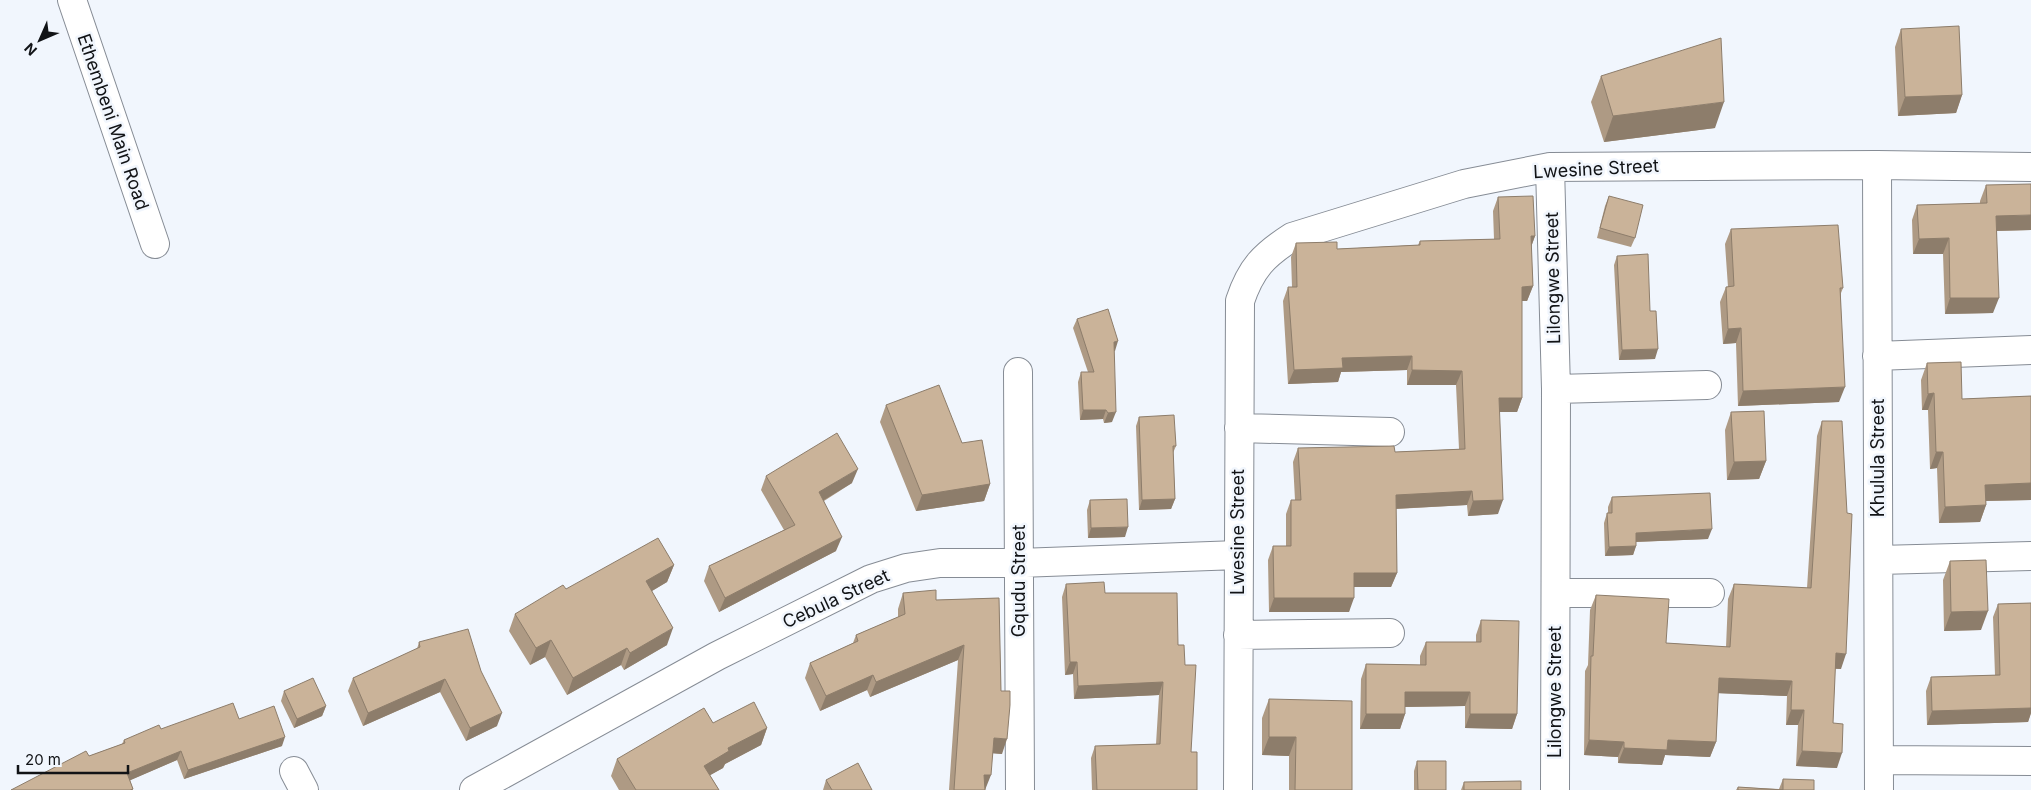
<svg xmlns="http://www.w3.org/2000/svg" width="2031" height="790" font-family="Inter,sans-serif">
  <rect width="100%" height="100%" fill="#f1f6fd"/>
  <g fill="none" stroke-linecap="round" stroke-linejoin="round">
    <defs>
      <path id="street" d="M 72,0 L 155,244
        M 1877,165 L 1879,790
        M 1550,167 L 1556,389 L 1555,790
        M 1877,356 L 2031,350
        M 1018,372 L 1020,790
        M 1556,389 L 1707,385
        M 1239,428 L 1390,432
        M 1879,560 L 2031,556
        M 1556,593 L 1710,593
        M 1238,635 L 1390,633
        M 1879,760 L 2031,761
        M 294,771 L 304,790
        M 474,790 L 717,656 L 871,579 L 906,568 L 940,563 L 1019,563 L 1238,555
        M 1238,790 L 1240,301 C 1251,268 1264,255 1292,237 L 1464,184 L 1550,167 L 1877,165 L 2031,167"/>
    </defs>
    <use href="#street" stroke="#868c95" stroke-width="30"/>
    <use href="#street" stroke="#fff" stroke-width="28"/>
  </g>
  <path fill="#ae9a84" d="M 1901,29 L 1962,95 L 1956,113 L 1898,116 L 1895,47 Z
    M 1601,76 L 1715,128 L 1604,142 L 1591,102 Z
    M 1986,185 L 2031,230 L 1997,231 L 1993,313 L 1945,314 L 1943,254 L 1913,254 L 1912,220 L 1917,205 L 1980,204 L 1980,201 Z
    M 1609,196 L 1635,238 L 1631,247 L 1597,238 L 1605,206 Z
    M 1498,197 L 1535,236 L 1531,247 L 1533,286 L 1527,301 L 1522,301 L 1522,398 L 1517,412 L 1499,412 L 1498,514 L 1468,516 L 1467,505 L 1396,509 L 1397,573 L 1391,587 L 1354,587 L 1349,612 L 1269,612 L 1268,560 L 1273,546 L 1286,546 L 1286,514 L 1291,500 L 1295,500 L 1293,462 L 1298,448 L 1395,452 L 1459,449 L 1456,385 L 1407,385 L 1407,370 L 1341,372 L 1338,382 L 1288,384 L 1283,301 L 1288,287 L 1292,287 L 1291,257 L 1296,243 L 1337,249 L 1418,245 L 1420,241 L 1494,239 L 1493,211 Z
    M 1731,229 L 1843,288 L 1841,293 L 1839,402 L 1738,406 L 1736,343 L 1723,344 L 1720,302 L 1726,287 L 1728,287 L 1725,244 Z
    M 1617,256 L 1650,311 L 1655,359 L 1619,360 L 1614,265 Z
    M 1077,319 L 1115,351 L 1114,351 L 1112,422 L 1104,423 L 1103,419 L 1080,420 L 1078,382 L 1081,372 L 1088,372 L 1073,328 Z
    M 1927,363 L 1962,399 L 2031,396 L 2031,500 L 1986,501 L 1986,505 L 1980,522 L 1939,523 L 1937,468 L 1930,469 L 1928,410 L 1922,410 L 1921,380 Z
    M 886,405 L 962,443 L 990,484 L 984,501 L 916,511 L 880,422 Z
    M 1731,412 L 1766,461 L 1759,479 L 1727,480 L 1725,430 Z
    M 1139,417 L 1176,446 L 1173,453 L 1175,499 L 1171,509 L 1139,510 L 1136,426 Z
    M 1822,421 L 1841,669 L 1835,669 L 1833,723 L 1837,768 L 1796,766 L 1798,725 L 1786,725 L 1787,696 L 1718,693 L 1716,742 L 1710,757 L 1665,755 L 1662,765 L 1618,763 L 1618,757 L 1584,755 L 1585,671 L 1588,665 L 1590,610 L 1596,595 L 1666,643 L 1726,647 L 1728,599 L 1734,584 L 1807,588 L 1817,436 Z
    M 766,476 L 852,483 L 824,501 L 836,551 L 719,612 L 704,581 L 709,566 L 784,530 L 761,490 Z
    M 1612,497 L 1708,539 L 1636,542 L 1636,546 L 1633,555 L 1605,556 L 1604,523 L 1607,513 L 1608,513 L 1608,507 Z
    M 1090,500 L 1125,537 L 1088,538 L 1087,510 Z
    M 1950,561 L 1981,630 L 1944,631 L 1943,580 Z
    M 674,565 L 667,582 L 652,591 L 667,645 L 624,670 L 621,665 L 567,695 L 545,657 L 530,665 L 509,631 L 515,614 L 566,589 Z
    M 1066,584 L 1105,593 L 1178,645 L 1191,752 L 1197,790 L 1092,790 L 1091,758 L 1095,746 L 1156,744 L 1159,695 L 1074,699 L 1073,674 L 1065,675 L 1062,597 Z
    M 903,593 L 936,600 L 999,598 L 1002,754 L 993,753 L 985,790 L 949,790 L 958,660 L 870,697 L 867,690 L 820,711 L 805,678 L 810,663 L 853,643 L 856,635 L 898,617 L 898,609 Z
    M 2031,603 L 2031,713 L 2028,722 L 1927,725 L 1926,691 L 1931,677 L 1995,675 L 1993,617 L 1998,604 Z
    M 1481,620 L 1517,714 L 1512,729 L 1465,728 L 1465,706 L 1405,707 L 1405,714 L 1400,729 L 1360,729 L 1361,679 L 1366,664 L 1420,665 L 1420,656 L 1426,642 L 1476,642 L 1476,635 Z
    M 419,642 L 497,726 L 466,741 L 440,692 L 363,726 L 348,691 L 353,678 L 417,649 Z
    M 284,691 L 326,706 L 322,716 L 294,728 L 281,701 Z
    M 1269,699 L 1352,790 L 1289,790 L 1289,756 L 1262,755 L 1262,718 Z
    M 239,719 L 282,746 L 184,779 L 177,760 L 130,780 L 133,789 L 133,790 L 11,790 L 89,756 L 122,744 L 124,740 L 161,729 Z
    M 713,723 L 767,728 L 761,745 L 725,764 L 723,768 L 710,775 L 719,790 L 619,790 L 611,776 L 617,759 Z
    M 1417,761 L 1446,790 L 1414,790 L 1414,771 Z
    M 1783,779 L 1814,790 L 1736,790 L 1738,787 L 1779,789 Z
    M 826,780 L 872,790 L 823,790 Z
    M 1464,782 L 1521,790 L 1461,790 Z"/>
  <path fill="#8d7d6b" d="M 1962,95 L 1956,113 L 1898,116 L 1905,97 Z
    M 1724,102 L 1715,128 L 1604,142 L 1613,116 Z
    M 2031,215 L 2031,230 L 1991,231 L 1996,216 Z
    M 1531,236 L 1535,236 L 1530,250 Z
    M 1949,238 L 1943,254 L 1913,254 L 1919,239 Z
    M 1533,286 L 1527,301 L 1516,301 L 1522,287 Z
    M 1950,298 L 1999,298 L 1993,313 L 1945,314 Z
    M 1741,328 L 1736,343 L 1723,344 L 1728,329 Z
    M 1118,341 L 1115,351 L 1110,352 L 1114,342 Z
    M 1658,349 L 1655,359 L 1619,360 L 1622,350 Z
    M 1412,356 L 1407,370 L 1341,372 L 1338,382 L 1288,384 L 1294,370 L 1342,358 Z
    M 1412,370 L 1462,371 L 1456,385 L 1407,385 Z
    M 1845,387 L 1839,402 L 1738,406 L 1743,391 Z
    M 1934,393 L 1928,410 L 1922,410 L 1928,394 Z
    M 1499,398 L 1522,398 L 1517,412 L 1494,412 Z
    M 1083,410 L 1106,410 L 1103,419 L 1080,420 Z
    M 1116,412 L 1112,422 L 1104,423 L 1108,413 Z
    M 1936,452 L 1943,452 L 1937,468 L 1930,469 Z
    M 1766,461 L 1759,479 L 1727,480 L 1734,462 Z
    M 858,469 L 852,483 L 814,506 L 819,492 Z
    M 2031,483 L 2031,500 L 1979,501 L 1985,485 Z
    M 990,484 L 984,501 L 916,511 L 922,495 Z
    M 1472,491 L 1467,505 L 1391,509 L 1396,495 Z
    M 1175,499 L 1171,509 L 1139,510 L 1142,500 Z
    M 1503,500 L 1498,514 L 1468,516 L 1473,501 Z
    M 1986,505 L 1980,522 L 1939,523 L 1945,507 Z
    M 1128,527 L 1125,537 L 1088,538 L 1091,528 Z
    M 1712,529 L 1708,539 L 1632,542 L 1636,533 Z
    M 842,537 L 836,551 L 719,612 L 725,598 Z
    M 1636,546 L 1633,555 L 1605,556 L 1609,547 Z
    M 674,565 L 667,582 L 640,598 L 646,581 Z
    M 1354,573 L 1397,573 L 1391,587 L 1349,587 Z
    M 1274,598 L 1354,598 L 1349,612 L 1269,612 Z
    M 1988,611 L 1981,630 L 1944,631 L 1951,612 Z
    M 673,628 L 667,645 L 624,670 L 630,653 Z
    M 551,640 L 545,657 L 530,665 L 536,648 Z
    M 964,645 L 958,660 L 870,697 L 876,682 Z
    M 627,648 L 621,665 L 567,695 L 573,678 Z
    M 1836,653 L 1846,654 L 1841,669 L 1830,668 Z
    M 1070,662 L 1077,662 L 1073,674 L 1065,675 Z
    M 873,675 L 867,690 L 820,711 L 826,696 Z
    M 1719,678 L 1792,681 L 1787,696 L 1714,693 Z
    M 445,679 L 440,692 L 363,726 L 368,713 Z
    M 1163,682 L 1159,695 L 1074,699 L 1078,686 Z
    M 1405,692 L 1470,692 L 1465,706 L 1400,707 Z
    M 326,706 L 322,716 L 294,728 L 297,719 Z
    M 2031,708 L 2031,713 L 2028,722 L 1927,725 L 1932,711 Z
    M 1791,710 L 1804,710 L 1798,725 L 1786,725 Z
    M 502,713 L 497,726 L 466,741 L 470,728 Z
    M 1366,714 L 1405,714 L 1400,729 L 1360,729 Z
    M 1470,714 L 1517,714 L 1512,729 L 1465,728 Z
    M 767,728 L 761,745 L 725,764 L 723,768 L 698,782 L 704,766 L 728,748 Z
    M 285,737 L 282,746 L 184,779 L 188,770 Z
    M 1269,737 L 1296,737 L 1289,756 L 1262,755 Z
    M 994,738 L 1007,739 L 1002,754 L 988,753 Z
    M 1589,740 L 1624,742 L 1618,757 L 1584,755 Z
    M 1668,740 L 1716,742 L 1710,757 L 1665,755 L 1662,765 L 1618,763 L 1624,748 Z
    M 181,751 L 177,760 L 124,783 L 127,773 Z
    M 1802,751 L 1842,753 L 1837,768 L 1796,766 Z
    M 984,775 L 991,775 L 985,790 L 978,790 Z"/>
  <path fill="#cab399" stroke="#8d7d6b" d="M 1959,26 L 1962,95 L 1905,97 L 1901,29 Z
    M 1721,38 L 1724,102 L 1613,116 L 1601,76 Z
    M 2031,184 L 2031,215 L 1996,216 L 1999,298 L 1950,298 L 1949,238 L 1919,239 L 1917,205 L 1987,203 L 1986,185 Z
    M 1533,196 L 1535,236 L 1531,236 L 1533,286 L 1522,287 L 1522,398 L 1499,398 L 1503,500 L 1473,501 L 1472,491 L 1396,495 L 1397,573 L 1354,573 L 1354,598 L 1274,598 L 1273,546 L 1291,546 L 1291,500 L 1301,500 L 1298,448 L 1394,446 L 1395,452 L 1465,449 L 1462,371 L 1412,370 L 1412,356 L 1342,358 L 1343,368 L 1294,370 L 1288,287 L 1297,287 L 1296,243 L 1337,242 L 1337,249 L 1420,245 L 1420,241 L 1500,239 L 1498,197 Z
    M 1609,196 L 1643,205 L 1635,238 L 1600,228 Z
    M 1838,225 L 1843,288 L 1840,288 L 1845,387 L 1743,391 L 1741,328 L 1728,329 L 1726,287 L 1734,286 L 1731,229 Z
    M 1648,254 L 1650,311 L 1656,311 L 1658,349 L 1622,350 L 1617,256 Z
    M 1108,309 L 1118,341 L 1114,342 L 1116,412 L 1108,413 L 1106,410 L 1083,410 L 1081,372 L 1094,372 L 1077,319 Z
    M 1961,362 L 1962,399 L 2031,396 L 2031,483 L 1985,485 L 1986,505 L 1945,507 L 1943,452 L 1936,452 L 1934,393 L 1928,394 L 1927,363 Z
    M 939,385 L 962,443 L 982,440 L 990,484 L 922,495 L 886,405 Z
    M 1764,411 L 1766,461 L 1734,462 L 1731,412 Z
    M 1174,415 L 1176,446 L 1173,446 L 1175,499 L 1142,500 L 1139,417 Z
    M 1822,421 L 1842,421 L 1847,513 L 1852,514 L 1846,654 L 1836,653 L 1833,723 L 1843,724 L 1842,753 L 1802,751 L 1804,710 L 1791,710 L 1792,681 L 1719,678 L 1716,742 L 1668,740 L 1667,750 L 1624,748 L 1624,742 L 1589,740 L 1591,656 L 1593,656 L 1596,595 L 1669,599 L 1666,643 L 1730,647 L 1734,584 L 1811,588 Z
    M 837,433 L 858,469 L 819,492 L 842,537 L 725,598 L 709,566 L 795,525 L 766,476 Z
    M 1710,493 L 1712,529 L 1636,533 L 1636,546 L 1609,547 L 1607,513 L 1612,513 L 1612,497 Z
    M 1127,499 L 1128,527 L 1091,528 L 1090,500 Z
    M 658,538 L 674,565 L 646,581 L 673,628 L 630,653 L 627,648 L 573,678 L 551,640 L 536,648 L 515,614 L 563,585 L 566,589 Z
    M 1986,560 L 1988,611 L 1951,612 L 1950,561 Z
    M 1104,582 L 1105,593 L 1177,593 L 1178,645 L 1184,645 L 1185,665 L 1196,665 L 1191,752 L 1197,752 L 1197,790 L 1097,790 L 1095,746 L 1160,744 L 1163,682 L 1078,686 L 1077,662 L 1070,662 L 1066,584 Z
    M 936,590 L 936,600 L 999,598 L 1001,691 L 1010,691 L 1010,705 L 1007,739 L 994,738 L 991,775 L 984,775 L 985,790 L 954,790 L 964,645 L 876,682 L 873,675 L 826,696 L 810,663 L 858,641 L 856,635 L 905,614 L 903,593 Z
    M 2031,603 L 2031,708 L 1932,711 L 1931,677 L 2000,675 L 1998,604 Z
    M 1481,620 L 1519,621 L 1517,714 L 1470,714 L 1470,692 L 1405,692 L 1405,714 L 1366,714 L 1366,664 L 1426,665 L 1426,642 L 1481,642 Z
    M 468,629 L 481,671 L 502,713 L 470,728 L 445,679 L 368,713 L 353,678 L 420,647 L 419,642 Z
    M 313,678 L 326,706 L 297,719 L 284,691 Z
    M 1269,699 L 1352,701 L 1352,790 L 1295,790 L 1296,737 L 1269,737 Z
    M 754,702 L 767,728 L 728,748 L 729,751 L 704,766 L 719,790 L 636,790 L 617,759 L 704,708 L 713,723 Z
    M 233,703 L 239,719 L 274,706 L 285,737 L 188,770 L 181,751 L 127,773 L 133,789 L 130,790 L 11,790 L 86,751 L 89,756 L 125,743 L 124,740 L 159,725 L 161,729 Z
    M 1417,761 L 1446,761 L 1446,790 L 1418,790 Z
    M 858,763 L 872,790 L 832,790 L 826,780 Z
    M 1783,779 L 1814,780 L 1814,790 L 1738,790 L 1738,787 L 1783,790 Z
    M 1521,781 L 1521,790 L 1464,790 L 1464,782 Z"/>
  <g text-anchor="middle" stroke-width="5" stroke-linejoin="round" paint-order="stroke">
    <g font-size="18" fill="#111316" stroke="#f1f6fd">
      <text transform="translate(113 122) rotate(71)" y="6">Ethembeni Main Road</text>
      <text transform="translate(1596 169) rotate(-3)" y="6">Lwesine Street</text>
      <text transform="translate(1553 278) rotate(-91)" y="6">Lilongwe Street</text>
      <text transform="translate(1878 458) rotate(-90)" y="6">Khulula Street</text>
      <text transform="translate(1238 532) rotate(-90)" y="6">Lwesine Street</text>
      <text transform="translate(1019 581) rotate(-90)" y="6">Gqudu Street</text>
      <text transform="translate(836 599) rotate(-25)" y="6">Cebula Street</text>
      <text transform="translate(1555 692) rotate(-90)" y="6">Lilongwe Street</text>
    </g>
  </g>
  <g transform="translate(40 40) rotate(225)" stroke="#f1f6fd" stroke-width="4" paint-order="stroke">
  <path d="M0-4L9 19L0 12L-9 19Z" fill="#111316"/>
  <text y="-8" font-size="14" font-weight="bold" text-anchor="middle" fill="#111316">N</text>
  </g>
  <path d="M18 765v8h110v-8" fill="none" stroke="#111316" stroke-width="2.5"/>
  <text x="25" y="765" font-size="15" fill="#111316" stroke="#f1f6fd" stroke-width="4" paint-order="stroke">20 m</text>
</svg>
